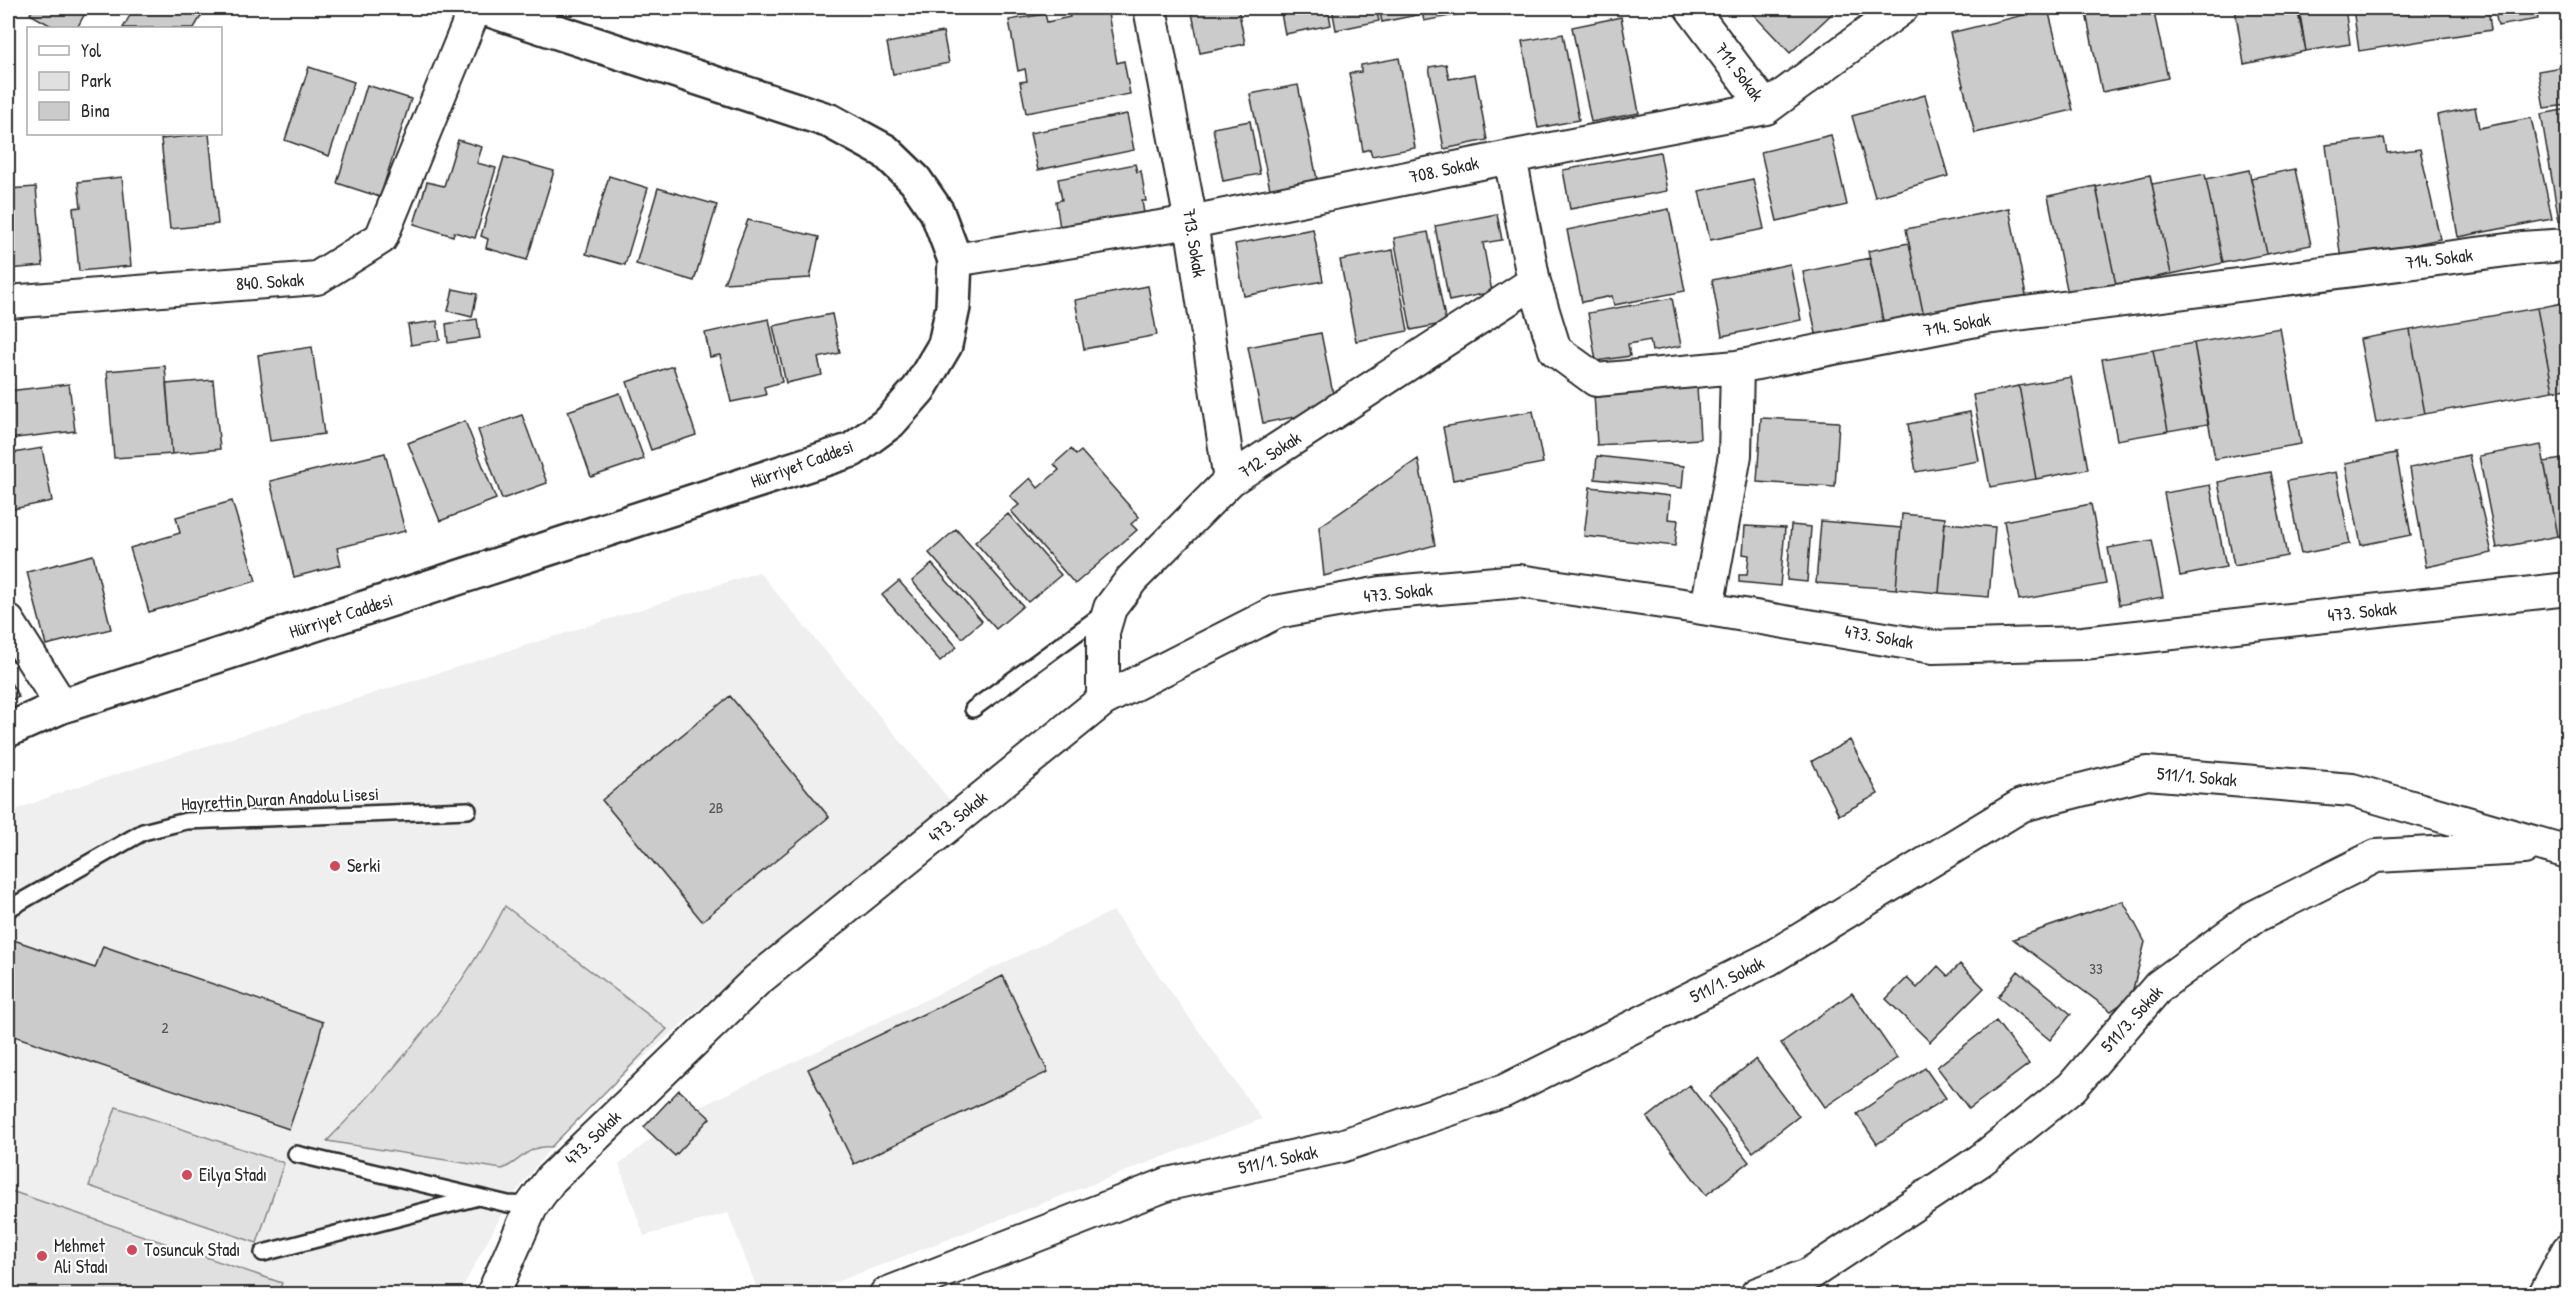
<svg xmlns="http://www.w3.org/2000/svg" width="2575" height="1302" font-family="'Patrick Hand',sans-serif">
  <rect width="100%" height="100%" fill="#fff"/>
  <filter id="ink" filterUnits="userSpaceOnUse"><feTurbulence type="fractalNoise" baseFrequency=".0167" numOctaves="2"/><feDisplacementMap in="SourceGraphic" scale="12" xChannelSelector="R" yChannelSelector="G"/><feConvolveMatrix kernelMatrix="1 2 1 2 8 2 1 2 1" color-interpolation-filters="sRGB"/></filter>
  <g filter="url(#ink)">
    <path fill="#efefef" d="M 759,572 L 955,806 L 755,959 L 577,1117 L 551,1147 L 508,1203 L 459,1294 L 8,1294 L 8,813 L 67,790 Z
      M 1113,911 L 1262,1119 L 805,1294 L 759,1294 L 728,1213 L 644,1236 L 619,1165 L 676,1118 Z"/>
    <path fill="#e0e0e0" stroke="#868686" stroke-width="1.5" d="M 505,906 L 667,1029 L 551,1147 C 528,1144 521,1162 502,1169 L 327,1141 C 395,1070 461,994 505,906 Z
      M 116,1107 L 284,1163 L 257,1243 L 89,1186 Z
      M 8,1190 L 282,1283 L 278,1294 L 8,1294 Z"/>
    <path fill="#cbcbcb" stroke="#2b2b2b" stroke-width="1.5" d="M 34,8 L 88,8 L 77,28 L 55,28 L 30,14 Z
      M 134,8 L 206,8 L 194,28 L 123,28 Z
      M 845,8 L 888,8 L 888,11 L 845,10 Z
      M 1078,8 L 1107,8 L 1117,63 L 1124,61 L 1130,94 L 1026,113 L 1020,82 L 1027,81 L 1025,69 L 1018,71 L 1009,20 L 1045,14 L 1047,22 L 1070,17 L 1068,9 Z
      M 1191,8 L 1238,8 L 1245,44 L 1200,53 Z
      M 1280,8 L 1328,8 L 1331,25 L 1285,34 Z
      M 1332,8 L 1376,8 L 1379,21 L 1336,30 Z
      M 1379,8 L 1420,8 L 1422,14 L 1382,22 Z
      M 1421,8 L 1470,8 L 1471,12 L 1424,21 Z
      M 1752,8 L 1838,8 L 1790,53 L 1749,10 Z
      M 2085,8 L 2153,8 L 2168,78 L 2102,92 Z
      M 2235,8 L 2297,8 L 2306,51 L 2244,64 Z
      M 2299,8 L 2345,8 L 2350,44 L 2306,51 Z
      M 2353,8 L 2488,8 L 2491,30 L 2359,51 Z
      M 2494,8 L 2536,8 L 2538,19 L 2498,26 Z
      M 2543,8 L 2568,8 L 2568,9 L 2544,13 Z
      M 2048,9 L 2073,110 L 1975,133 L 1950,33 Z
      M 1621,17 L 1639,113 L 1591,122 L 1572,27 Z
      M 943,32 L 949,63 L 893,74 L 887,43 Z
      M 1563,34 L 1579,120 L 1538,128 L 1522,41 Z
      M 1399,58 L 1415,148 L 1372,156 L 1370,149 L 1363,151 L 1349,73 L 1361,72 L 1361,65 Z
      M 1446,64 L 1449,79 L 1475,74 L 1487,140 L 1444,149 L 1429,67 Z
      M 2568,66 L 2568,105 L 2544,108 L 2538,71 Z
      M 309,67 L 354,82 L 329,156 L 285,140 Z
      M 367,85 L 411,99 L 380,197 L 337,183 Z
      M 1298,85 L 1317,179 L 1270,189 L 1250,94 Z
      M 1925,95 L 1948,176 L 1875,197 L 1852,116 Z
      M 2475,107 L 2479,128 L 2531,118 L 2552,219 L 2458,237 L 2437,115 Z
      M 2568,109 L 2568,219 L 2559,221 L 2541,114 Z
      M 1127,114 L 1134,150 L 1038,170 L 1030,133 Z
      M 1250,121 L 1260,174 L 1223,181 L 1213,128 Z
      M 209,134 L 218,224 L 170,229 L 161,139 Z
      M 1831,135 L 1847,205 L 1777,221 L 1761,152 Z
      M 2384,138 L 2387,153 L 2420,149 L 2440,239 L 2341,260 L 2326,145 Z
      M 458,140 L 482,147 L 477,163 L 496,168 L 475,238 L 454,232 L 453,236 L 414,224 L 427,182 L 444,186 Z
      M 1660,152 L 1667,191 L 1570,209 L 1563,170 Z
      M 504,157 L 554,171 L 527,260 L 486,248 L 488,239 L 481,236 Z
      M 1135,164 L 1137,172 L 1141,171 L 1146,201 L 1142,201 L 1144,213 L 1060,228 L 1056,201 L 1062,200 L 1058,179 Z
      M 2295,169 L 2311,245 L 2267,254 L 2251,178 Z
      M 2249,170 L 2267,254 L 2223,263 L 2206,179 Z
      M 2205,174 L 2223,263 L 2171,274 L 2152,184 Z
      M 2150,175 L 2171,274 L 2116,285 L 2096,187 Z
      M 609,176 L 648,188 L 625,265 L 586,254 Z
      M 122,177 L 131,266 L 79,271 L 73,208 L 81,207 L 78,182 Z
      M 1753,179 L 1764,229 L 1710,240 L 1699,191 Z
      M 2096,186 L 2116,285 L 2068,294 L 2048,196 Z
      M 36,187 L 43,266 L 8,269 L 8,189 Z
      M 658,188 L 717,205 L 694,281 L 636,264 Z
      M 2009,208 L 2026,296 L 1924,317 L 1906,229 Z
      M 1669,209 L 1685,291 L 1614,305 L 1612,296 L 1582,302 L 1567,230 Z
      M 1497,214 L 1502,240 L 1483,243 L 1492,292 L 1449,301 L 1435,226 Z
      M 748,220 L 819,237 L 810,278 L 724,283 Z
      M 1313,229 L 1323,281 L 1244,296 L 1235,244 Z
      M 1428,232 L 1446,323 L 1411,330 L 1394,238 Z
      M 1909,243 L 1924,317 L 1884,325 L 1868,251 Z
      M 1393,250 L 1408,331 L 1356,341 L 1340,260 Z
      M 1870,258 L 1884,325 L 1817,338 L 1803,272 Z
      M 1790,264 L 1801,320 L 1722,336 L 1712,280 Z
      M 1148,286 L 1157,335 L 1084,349 L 1075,300 Z
      M 453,289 L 477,294 L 472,317 L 448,311 Z
      M 1672,298 L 1681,346 L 1652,351 L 1650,340 L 1628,344 L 1630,356 L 1596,361 L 1588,313 Z
      M 2568,302 L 2568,389 L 2553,391 L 2537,308 Z
      M 2537,308 L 2553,391 L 2425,414 L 2410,330 Z
      M 832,314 L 840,353 L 818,358 L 822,375 L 786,383 L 773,326 Z
      M 477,319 L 480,338 L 448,343 L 446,324 Z
      M 769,319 L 782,382 L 764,387 L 766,395 L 731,402 L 720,355 L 710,357 L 705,333 Z
      M 437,321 L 440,340 L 411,345 L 408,325 Z
      M 2280,328 L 2301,444 L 2215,459 L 2194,343 Z
      M 2410,330 L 2425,414 L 2376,423 L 2360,339 Z
      M 1321,333 L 1336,409 L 1263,423 L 1248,347 Z
      M 2194,343 L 2208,424 L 2168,431 L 2153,350 Z
      M 312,347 L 324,434 L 270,441 L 258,355 Z
      M 2153,350 L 2168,431 L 2117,440 L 2102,359 Z
      M 165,366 L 172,454 L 114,458 L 107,371 Z
      M 673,366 L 696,435 L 651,450 L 627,382 Z
      M 2071,377 L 2088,469 L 2036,479 L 2019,386 Z
      M 213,380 L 220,449 L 172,454 L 166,384 Z
      M 69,384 L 75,431 L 8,439 L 8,391 Z
      M 1697,386 L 1700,439 L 1597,445 L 1594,393 Z
      M 2019,386 L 2036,479 L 1990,487 L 1973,395 Z
      M 620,393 L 644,459 L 591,477 L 568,411 Z
      M 1533,411 L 1543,463 L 1453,480 L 1443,427 Z
      M 1970,412 L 1979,461 L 1916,472 L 1908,424 Z
      M 522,415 L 547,483 L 502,499 L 478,430 Z
      M 1761,418 L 1839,422 L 1835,487 L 1757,482 Z
      M 465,421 L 496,499 L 440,521 L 408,443 Z
      M 2541,445 L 2558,536 L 2497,548 L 2479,456 Z
      M 42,448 L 52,501 L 8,510 L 8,454 Z
      M 1071,449 L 1076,455 L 1081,451 L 1139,517 L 1131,524 L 1137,530 L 1075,584 L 1011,511 L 1019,505 L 1010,496 L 1030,478 L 1038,488 L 1059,470 L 1054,464 Z
      M 385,453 L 405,531 L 337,548 L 341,565 L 294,577 L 270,481 Z
      M 2396,453 L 2411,535 L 2361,545 L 2345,463 Z
      M 2469,455 L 2492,553 L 2426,567 L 2410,468 Z
      M 1597,456 L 1684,466 L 1682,488 L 1595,479 Z
      M 2568,458 L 2568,534 L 2558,536 L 2544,462 Z
      M 1418,459 L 1435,545 L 1324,576 L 1319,527 Z
      M 2271,472 L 2287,556 L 2234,566 L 2218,482 Z
      M 2336,472 L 2350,544 L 2301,554 L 2287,481 Z
      M 2210,485 L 2226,567 L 2180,576 L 2164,493 Z
      M 1590,487 L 1670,496 L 1668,519 L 1678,520 L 1675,546 L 1584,536 Z
      M 232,501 L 256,581 L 149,612 L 130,548 L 180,533 L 176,517 Z
      M 2091,504 L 2106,584 L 2019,600 L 2004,521 Z
      M 1008,514 L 1061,575 L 1028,602 L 975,542 Z
      M 1902,514 L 1945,518 L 1939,593 L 1896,589 Z
      M 1821,521 L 1901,528 L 1896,589 L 1816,583 Z
      M 1945,523 L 1995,527 L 1989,597 L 1939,593 Z
      M 1791,525 L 1811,527 L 1807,582 L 1787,580 Z
      M 1745,526 L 1785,528 L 1780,586 L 1739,582 L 1739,575 L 1747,575 L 1749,555 L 1743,554 Z
      M 956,529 L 1023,606 L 996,629 L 929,553 Z
      M 2152,540 L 2163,597 L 2119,605 L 2108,548 Z
      M 93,555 L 111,629 L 46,645 L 27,572 Z
      M 932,564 L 982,621 L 962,638 L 912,581 Z
      M 899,581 L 957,647 L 940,661 L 882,595 Z
      M 8,678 L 19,697 L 8,701 Z
      M 730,696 L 829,817 L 702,921 L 602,800 Z
      M 1850,740 L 1878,794 L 1839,815 L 1812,761 Z
      M 2123,901 L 2145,942 L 2131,997 L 2111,1011 L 2013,939 Z
      M 8,938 L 95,968 L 103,946 L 323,1022 L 314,1056 L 289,1129 L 8,1034 Z
      M 1960,964 L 1984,988 L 1930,1042 L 1886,999 L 1907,978 L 1917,988 L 1938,966 L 1948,976 Z
      M 2018,971 L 2071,1014 L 2050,1040 L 1998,997 Z
      M 1003,976 L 1048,1072 L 854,1164 L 808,1069 Z
      M 1852,993 L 1897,1058 L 1825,1107 L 1781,1043 Z
      M 1996,1021 L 2029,1064 L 1969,1109 L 1937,1067 Z
      M 1756,1059 L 1799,1116 L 1753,1152 L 1709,1096 Z
      M 1925,1068 L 1946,1098 L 1877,1144 L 1857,1114 Z
      M 1689,1085 L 1749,1162 L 1706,1195 L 1647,1118 Z
      M 679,1090 L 710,1118 L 675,1156 L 644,1127 Z"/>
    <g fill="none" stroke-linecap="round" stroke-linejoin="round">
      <defs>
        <path id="service" d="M 973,709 L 1104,613
          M 8,909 L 143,832 L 186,821 L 468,810
          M 296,1154 L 508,1204 L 532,1205
          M 263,1253 L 478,1197"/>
        <path id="minor" d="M 1150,8 L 1191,222 L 1230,480
          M 1691,8 L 1766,108
          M 1510,157 L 1534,282 L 1555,350 L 1596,380 L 1737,367 L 1986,318 L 2522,248 L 2568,245
          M 955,260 L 1191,222 L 1510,157 L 1766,108 L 1902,8
          M 8,302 L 317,278 L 381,238 L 475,8
          M 1707,608 L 1735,455 L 1737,367
          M 8,621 L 62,706
          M 1103,700 L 1103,632 L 1110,608 L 1132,579 L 1230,480 L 1534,282
          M 493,1294 L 532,1205 L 551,1179 L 756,981 L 1103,700 L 1276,612 L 1381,593 L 1519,581 L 1690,606 L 1933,647 L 2083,643 L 2568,589
          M 886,1294 L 1168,1184 L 1341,1146 L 1504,1091 L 1767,960 L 2022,805 L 2147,773 L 2352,790 L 2568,852
          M 1757,1294 L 1808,1275 L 1981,1160 L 2072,1087 L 2159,986 L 2254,917 L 2376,856 L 2524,848
          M 2545,1294 L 2568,1250"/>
        <path id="secondary" d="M 8,730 L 62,706 L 852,450 L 890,422 L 919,389 L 945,345 L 953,307 L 955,260 L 937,212 L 915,180 L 885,151 L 830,121 L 484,8"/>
      </defs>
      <use href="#service" stroke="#2b2b2b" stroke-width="20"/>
      <use href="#minor" stroke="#2b2b2b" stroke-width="36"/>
      <use href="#secondary" stroke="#2b2b2b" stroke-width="38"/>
      <use href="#service" stroke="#fff" stroke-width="15"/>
      <use href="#minor" stroke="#fff" stroke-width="32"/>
      <use href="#secondary" stroke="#fff" stroke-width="33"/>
    </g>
  </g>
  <g fill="#d1495b" stroke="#fff" stroke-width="2">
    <circle cx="335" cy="866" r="6"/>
    <circle cx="187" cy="1175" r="6"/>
    <circle cx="132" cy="1250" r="6"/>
    <circle cx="42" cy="1256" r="6"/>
  </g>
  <g text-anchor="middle" stroke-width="4.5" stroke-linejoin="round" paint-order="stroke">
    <g font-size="15" fill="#535353">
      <text x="716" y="813">2B</text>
      <text x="2096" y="974">33</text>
      <text x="165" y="1033">2</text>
    </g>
    <g font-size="18" fill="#2b2b2b" stroke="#fff">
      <text transform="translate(1739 72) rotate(53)" y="6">711. Sokak</text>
      <text transform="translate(1444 170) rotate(-12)" y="6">708. Sokak</text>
      <text transform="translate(1194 243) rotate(81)" y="6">713. Sokak</text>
      <text transform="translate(2439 259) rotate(-7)" y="6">714. Sokak</text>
      <text transform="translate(270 282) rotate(-4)" y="6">840. Sokak</text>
      <text transform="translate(1957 325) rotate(-10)" y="6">714. Sokak</text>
      <text transform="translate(1270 455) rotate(-33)" y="6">712. Sokak</text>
      <text transform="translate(802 464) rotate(-20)" y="6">Hürriyet Caddesi</text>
      <text transform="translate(1398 593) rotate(-6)" y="6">473. Sokak</text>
      <text transform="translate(2362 612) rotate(-6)" y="6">473. Sokak</text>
      <text transform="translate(341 616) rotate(-18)" y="6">Hürriyet Caddesi</text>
      <text transform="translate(1879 637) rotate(10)" y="6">473. Sokak</text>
      <text transform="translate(2197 777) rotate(5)" y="6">511/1. Sokak</text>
      <text transform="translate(280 799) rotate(-3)" y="6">Hayrettin Duran Anadolu Lisesi</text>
      <text transform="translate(958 817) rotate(-39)" y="6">473. Sokak</text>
      <text transform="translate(1727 980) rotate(-27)" y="6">511/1. Sokak</text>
      <text transform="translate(2132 1019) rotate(-48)" y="6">511/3. Sokak</text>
      <text transform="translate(593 1138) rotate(-44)" y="6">473. Sokak</text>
      <text transform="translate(1278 1160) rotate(-12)" y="6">511/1. Sokak</text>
    </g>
    <g font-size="18" fill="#2b2b2b" stroke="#fff" text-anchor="start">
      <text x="347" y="872">Serki</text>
      <text x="199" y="1181">Eilya Stadı</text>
      <text x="54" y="1252">Mehmet<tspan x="54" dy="21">Ali Stadı</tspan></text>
      <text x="144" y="1256">Tosuncuk Stadı</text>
    </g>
  </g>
  <rect width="2575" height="1302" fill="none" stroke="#fff" stroke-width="30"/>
  <rect x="15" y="15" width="2545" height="1272" fill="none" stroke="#2b2b2b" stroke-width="2" filter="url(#ink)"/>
  <rect x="27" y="27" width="195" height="108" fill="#ffffff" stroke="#aaaaaa" stroke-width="1.5"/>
  <rect x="39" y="46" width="30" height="9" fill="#ffffff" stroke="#aaaaaa" stroke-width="1.5"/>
  <text x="81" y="57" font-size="18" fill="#2b2b2b">Yol</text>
  <rect x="39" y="72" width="30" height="18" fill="#e0e0e0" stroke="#aaaaaa" stroke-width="1.5"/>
  <text x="81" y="87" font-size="18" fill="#2b2b2b">Park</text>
  <rect x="39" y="102" width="30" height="18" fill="#cbcbcb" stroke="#aaaaaa" stroke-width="1.5"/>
  <text x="81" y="117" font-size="18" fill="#2b2b2b">Bina</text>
</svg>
